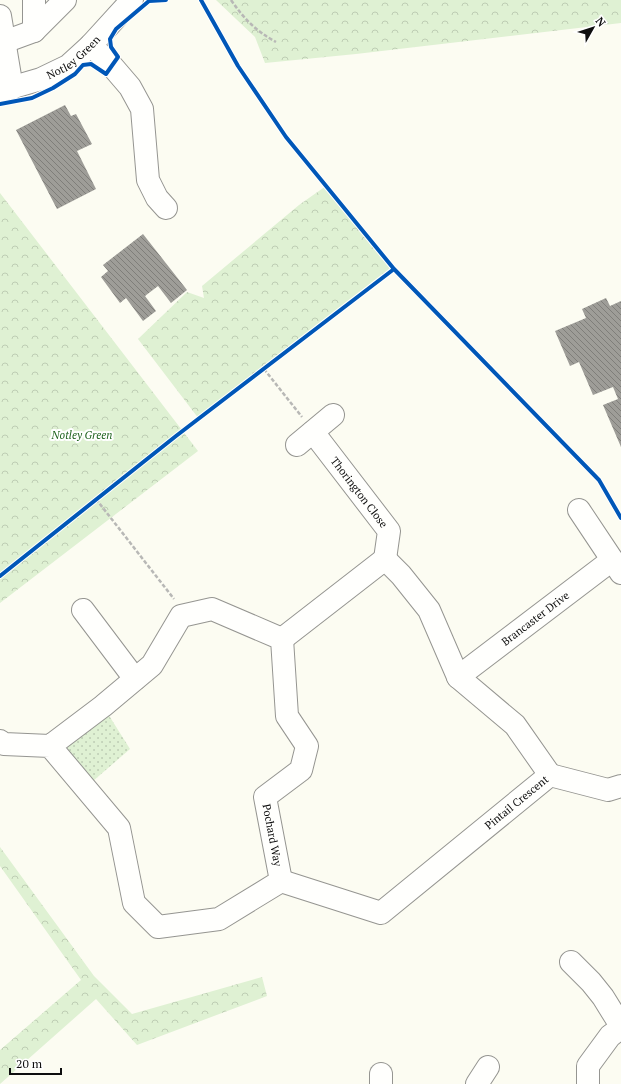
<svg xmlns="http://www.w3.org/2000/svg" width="621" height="1084" font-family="'PT Serif',serif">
  <defs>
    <pattern id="grass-dots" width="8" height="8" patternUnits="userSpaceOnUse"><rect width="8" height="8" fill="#dff1d3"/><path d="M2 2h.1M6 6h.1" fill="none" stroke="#becdb4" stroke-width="1.8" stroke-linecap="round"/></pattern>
    <pattern id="park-crowns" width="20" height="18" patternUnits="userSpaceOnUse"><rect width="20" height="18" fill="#dff1d3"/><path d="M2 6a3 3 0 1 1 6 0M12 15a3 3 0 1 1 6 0" fill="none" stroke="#becdb4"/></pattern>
    <pattern id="building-back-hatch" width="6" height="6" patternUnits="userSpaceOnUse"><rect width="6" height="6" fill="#9e9d98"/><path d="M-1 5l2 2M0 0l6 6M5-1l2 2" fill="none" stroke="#7f7e7a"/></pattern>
  </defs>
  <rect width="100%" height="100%" fill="#fcfcf2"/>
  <path fill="url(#grass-dots)" d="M 103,706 L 130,749 L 85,788 L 50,746 Z"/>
  <path fill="url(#park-crowns)" d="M 216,0 L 621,0 L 621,23 L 356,54 L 265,63 L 255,37 Z
    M 326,186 L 394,269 L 199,419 L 138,339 L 187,292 L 204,298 L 202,286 L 299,205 Z
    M 0,193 L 198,451 L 0,603 Z
    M 0,847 L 94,976 L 132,1014 L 262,977 L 267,996 L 137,1045 L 96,999 L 0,1084 L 0,1050 L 81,980 L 0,866 Z"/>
  <path fill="url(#building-back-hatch)" d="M 65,105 L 71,116 L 76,114 L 92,144 L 77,151 L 96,189 L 57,209 L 16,130 Z
    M 143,234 L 187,290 L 171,303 L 158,286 L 145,296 L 156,311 L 143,321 L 126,298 L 120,303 L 101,277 L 108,271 L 103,265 Z
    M 606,298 L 610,306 L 621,301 L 621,447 L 603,405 L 618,399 L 613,387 L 593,395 L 579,362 L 570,366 L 555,331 L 586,318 L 582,309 Z"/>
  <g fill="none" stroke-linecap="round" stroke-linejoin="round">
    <defs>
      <g id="minor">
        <path d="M 0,16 L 12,88"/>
        <path d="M 34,31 L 34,0"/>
        <path d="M 4,42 L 34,31 L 65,0"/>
        <path d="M 91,45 L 112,66 L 130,87 L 142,109 L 148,180 L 157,198 L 166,208"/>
        <path id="s1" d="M 0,91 L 41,79 L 68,66 L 91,45 L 132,0"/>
        <path id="s2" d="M 313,432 L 389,531 L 385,559"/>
        <path d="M 297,445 L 333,415"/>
        <path d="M 579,510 L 621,573"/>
        <path d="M 83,610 L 135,679"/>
        <path id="s3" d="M 458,677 L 612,560"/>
        <path id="s4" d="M 0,741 L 4,744 L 50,746 L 103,706 L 152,665 L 181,616 L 212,609 L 282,639 L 287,716 L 307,746 L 301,770 L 265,797 L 281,881 L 219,919 L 158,927 L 134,903 L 119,828 L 50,746"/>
        <path d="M 550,775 L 608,790 L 621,786"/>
        <path id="s5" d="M 281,881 L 381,913 L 550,775 L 515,725 L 458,677 L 429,610 L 401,575 L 385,559 L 282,639"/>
        <path d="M 571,962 L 591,982 L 603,997 L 621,1026"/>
        <path d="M 381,1074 L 381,1084"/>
        <path d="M 477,1084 L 488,1067"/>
        <path d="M 588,1084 L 588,1066 L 610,1036 L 621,1028"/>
      </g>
    </defs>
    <use href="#minor" stroke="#959591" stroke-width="24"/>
    <path stroke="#b8b8b6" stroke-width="2.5" stroke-dasharray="4 2" stroke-linecap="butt" d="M 231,0 C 244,19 256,31 276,42
      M 264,369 L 302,417
      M 96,499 L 174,599"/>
    <use href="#minor" stroke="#fffffd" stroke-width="22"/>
    <defs>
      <path id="cycleway" d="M 201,0 L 238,66 L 286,137 L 394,269 L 599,480 L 621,518
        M 0,104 L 32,98 L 53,88 L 75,74 L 83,65 L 91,64 L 106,74 L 118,57 L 111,47 L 110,39 L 116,29 L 149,1 L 166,0
        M 0,576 L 176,436 L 394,269"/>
    </defs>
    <use href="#cycleway" stroke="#fff" stroke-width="6"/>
    <use href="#cycleway" stroke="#0057b8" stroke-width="4"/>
  </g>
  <g text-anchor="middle" stroke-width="4" stroke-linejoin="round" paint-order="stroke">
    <g font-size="11" fill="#0e0e0e" stroke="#fff">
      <text dy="4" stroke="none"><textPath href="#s1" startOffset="82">Notley Green</textPath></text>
      <text dy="4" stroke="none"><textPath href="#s2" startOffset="76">Thorington Close</textPath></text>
      <text dy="4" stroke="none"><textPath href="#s3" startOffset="97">Brancaster Drive</textPath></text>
      <text dy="4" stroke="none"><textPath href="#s5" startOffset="280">Pintail Crescent</textPath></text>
      <text dy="4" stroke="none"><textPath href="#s4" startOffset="568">Pochard Way</textPath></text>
    </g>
    <g font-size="11" font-style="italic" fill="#20641f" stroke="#fff">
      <text x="82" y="439">Notley Green</text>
    </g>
  </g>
  <g transform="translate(593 28) rotate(51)" stroke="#ffffff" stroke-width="3" paint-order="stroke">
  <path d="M0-3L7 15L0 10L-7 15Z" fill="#0e0e0e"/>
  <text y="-6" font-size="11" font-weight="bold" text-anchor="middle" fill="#0e0e0e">N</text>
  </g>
  <path d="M10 1068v6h51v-6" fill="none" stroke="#0e0e0e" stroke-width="2"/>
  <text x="16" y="1068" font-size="12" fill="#0e0e0e" stroke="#ffffff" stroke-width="3" paint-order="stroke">20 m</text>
</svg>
